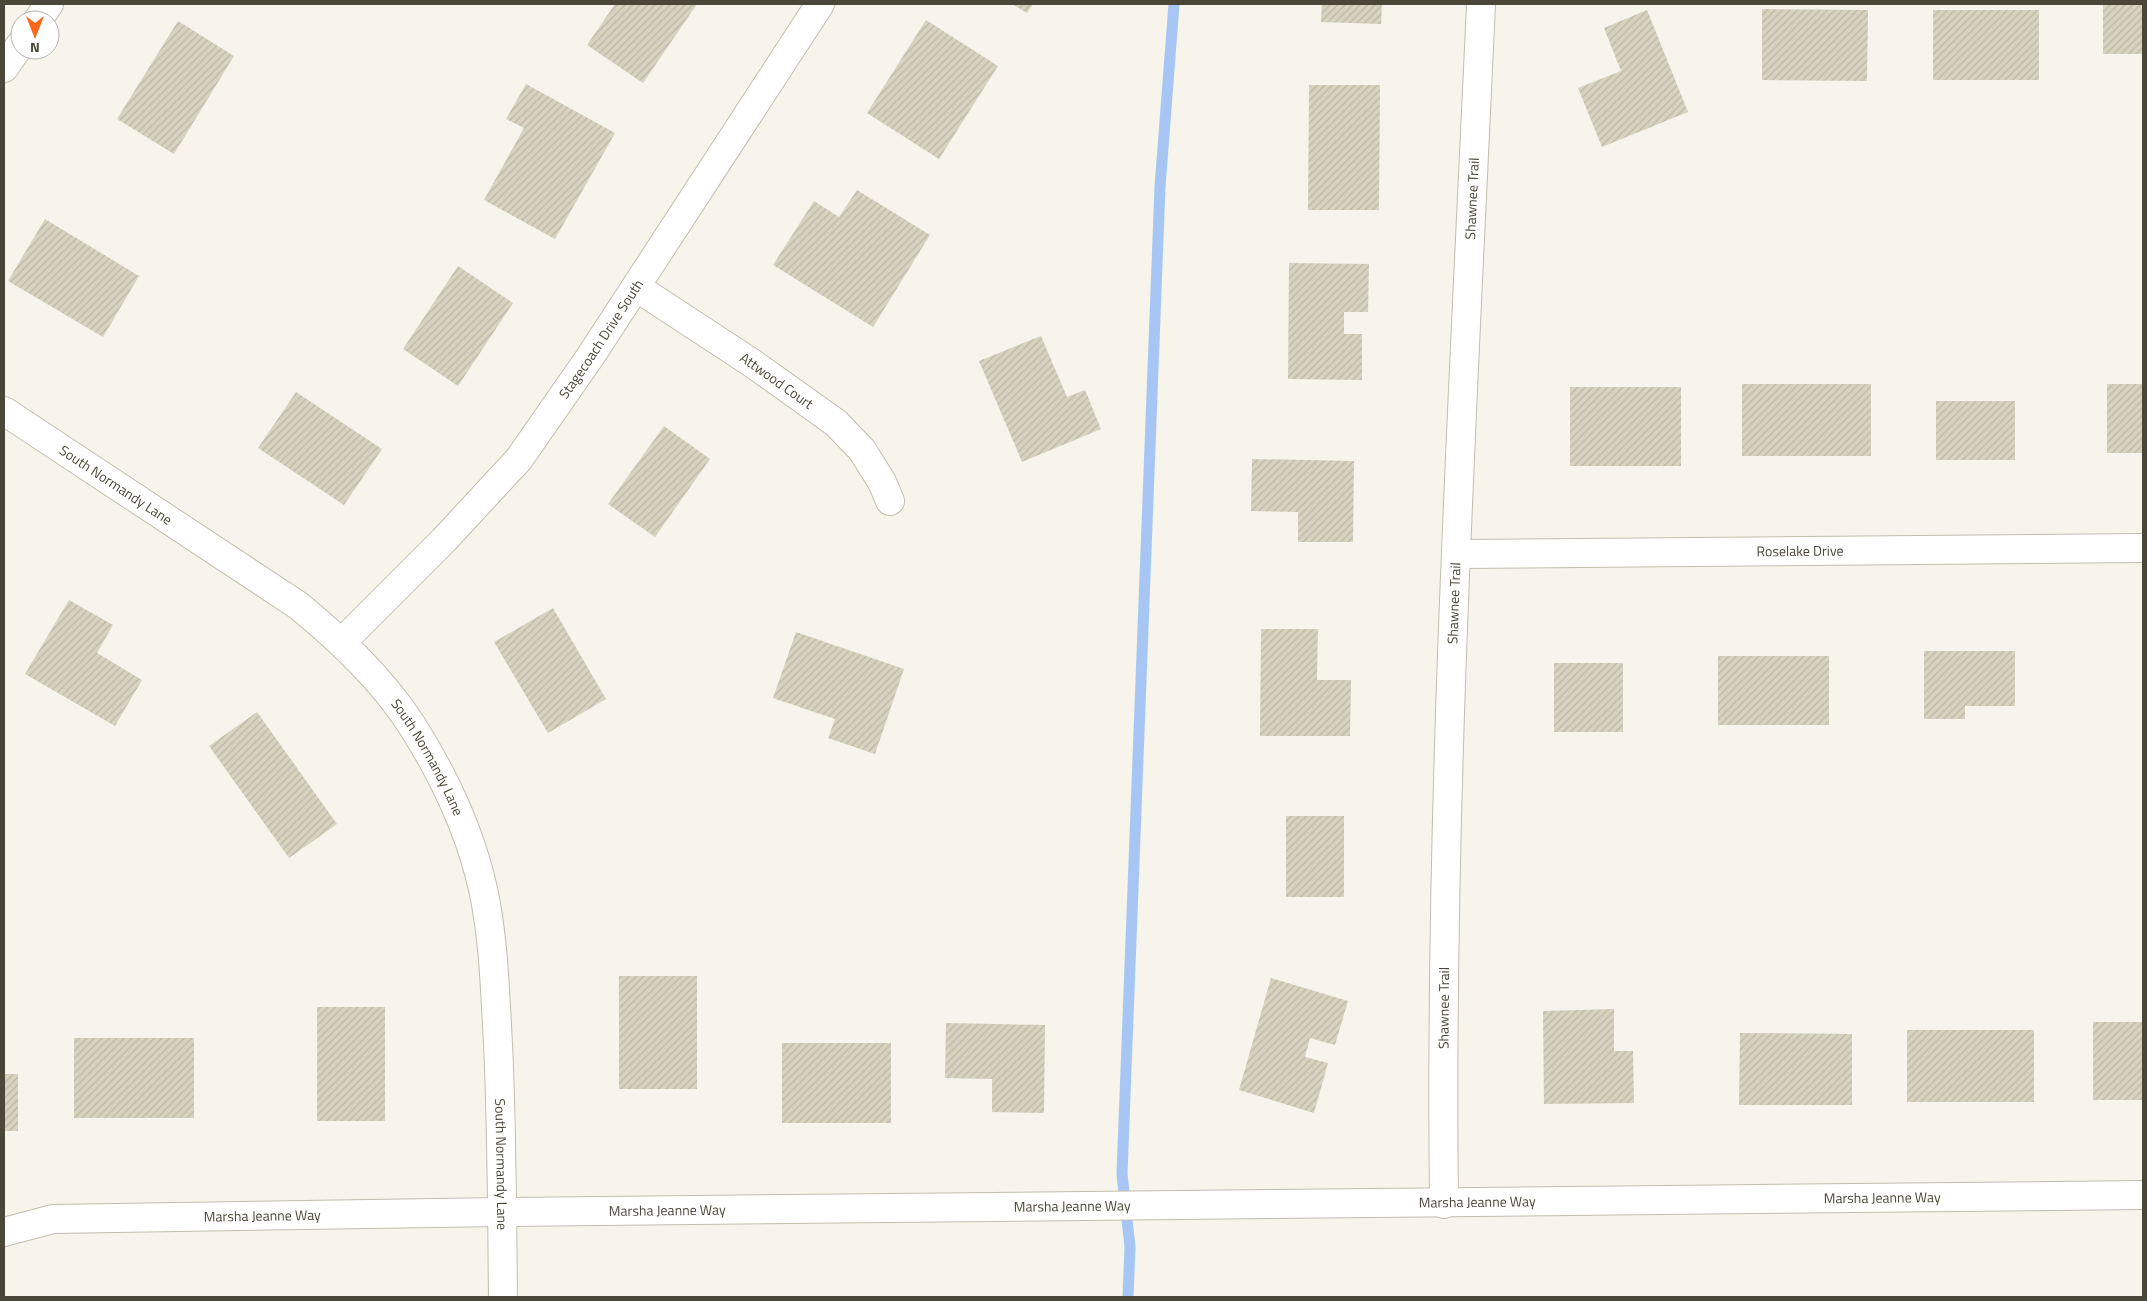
<svg xmlns="http://www.w3.org/2000/svg" width="2147" height="1301" font-family="'Titillium Web',sans-serif">
  <defs>
    <pattern id="building-hatch" width="6" height="6" patternUnits="userSpaceOnUse" patternTransform="scale(1.25)"><rect width="6" height="6" fill="#d8d3c0"/><path d="M-1 1l2-2M0 6l6-6M5 7l2-2" fill="none" stroke="#bbb6a6"/></pattern>
  </defs>
  <rect width="100%" height="100%" fill="#f6f4eb"/>
  <g fill="none" stroke-linecap="round" stroke-linejoin="round">
    <path stroke="#a7c6f3" stroke-width="11" d="M 1128,1297 L 1130,1247 L 1122,1174 L 1160,187 L 1174,4"/>
  </g>
  <path fill="url(#building-hatch)" d="M 615,4 L 697,4 L 643,83 L 587,45 Z
    M 1012,4 L 1033,4 L 1027,13 Z
    M 1322,4 L 1382,4 L 1381,24 L 1321,22 Z
    M 2103,4 L 2143,4 L 2143,54 L 2103,54 Z
    M 1762,9 L 1868,10 L 1867,81 L 1762,80 Z
    M 1647,10 L 1688,112 L 1602,147 L 1578,88 L 1621,71 L 1604,28 Z
    M 1933,10 L 2039,10 L 2039,80 L 1933,80 Z
    M 926,20 L 998,66 L 939,159 L 867,113 Z
    M 178,21 L 234,56 L 174,154 L 117,119 Z
    M 526,84 L 615,133 L 555,239 L 484,200 L 524,128 L 506,119 Z
    M 1309,85 L 1380,85 L 1379,210 L 1308,210 Z
    M 857,190 L 930,235 L 873,327 L 773,265 L 814,201 L 839,217 Z
    M 45,219 L 139,276 L 103,337 L 8,281 Z
    M 1289,263 L 1369,264 L 1368,312 L 1344,312 L 1344,334 L 1362,334 L 1362,380 L 1288,379 Z
    M 458,266 L 513,303 L 458,386 L 403,349 Z
    M 1041,336 L 1067,397 L 1085,390 L 1101,429 L 1022,462 L 979,361 Z
    M 1742,384 L 1871,384 L 1871,456 L 1742,456 Z
    M 2107,384 L 2143,384 L 2143,453 L 2107,453 Z
    M 1570,387 L 1681,387 L 1681,466 L 1570,466 Z
    M 296,392 L 382,449 L 344,505 L 258,448 Z
    M 1936,401 L 2015,401 L 2015,460 L 1936,460 Z
    M 664,426 L 710,459 L 655,537 L 608,504 Z
    M 1252,459 L 1354,461 L 1353,542 L 1298,542 L 1298,512 L 1251,511 Z
    M 69,600 L 113,625 L 97,653 L 142,680 L 115,726 L 25,674 Z
    M 553,608 L 606,699 L 548,733 L 494,642 Z
    M 1261,629 L 1318,629 L 1317,680 L 1351,680 L 1350,736 L 1260,736 Z
    M 796,632 L 904,669 L 875,754 L 828,738 L 835,719 L 773,698 Z
    M 1924,651 L 2015,651 L 2015,706 L 1965,706 L 1965,719 L 1924,719 Z
    M 1718,656 L 1829,656 L 1829,725 L 1718,725 Z
    M 1554,663 L 1623,663 L 1623,732 L 1554,732 Z
    M 257,712 L 337,824 L 289,858 L 209,746 Z
    M 1286,816 L 1344,816 L 1344,897 L 1286,897 Z
    M 619,976 L 697,976 L 697,1089 L 619,1089 Z
    M 1271,978 L 1348,1001 L 1335,1045 L 1310,1038 L 1305,1057 L 1328,1063 L 1314,1113 L 1239,1090 Z
    M 317,1007 L 385,1007 L 385,1121 L 317,1121 Z
    M 1614,1009 L 1614,1051 L 1633,1051 L 1634,1103 L 1544,1104 L 1543,1011 Z
    M 2093,1022 L 2143,1022 L 2143,1100 L 2093,1100 Z
    M 946,1023 L 1045,1025 L 1044,1113 L 992,1112 L 992,1079 L 945,1078 Z
    M 1907,1030 L 2034,1030 L 2034,1102 L 1907,1102 Z
    M 1740,1033 L 1852,1034 L 1852,1105 L 1739,1105 Z
    M 74,1038 L 194,1038 L 194,1118 L 74,1118 Z
    M 782,1043 L 891,1043 L 891,1123 L 782,1123 Z
    M 4,1074 L 18,1074 L 18,1131 L 4,1131 Z"/>
  <g fill="none" stroke-linecap="round" stroke-linejoin="round">
    <defs>
      <g id="minor">
        <path id="s1" d="M 636,287 L 752,363 L 836,423 L 862,450 L 882,482 L 890,501"/>
        <path id="s2" d="M 4,411 L 299,606 C 341,641 381,678 411,724 C 443,774 470,831 483,889 C 494,940 495,992 498,1044 C 502,1128 502,1213 503,1297"/>
        <path id="s3" d="M 1456,554 L 2143,548"/>
        <path id="s4" d="M 342,642 L 444,540 L 519,459 L 590,357 L 820,4"/>
        <path id="s5" d="M 1444,1204 C 1439,803 1463,403 1481,4"/>
        <path id="s6" d="M 4,1232 L 53,1219 L 502,1212 L 2143,1195"/>
      </g>
      <path id="tertiary" d="M 38,20 L 49,4
        M 4,68 L 20,45"/>
    </defs>
    <use href="#minor" stroke="#c2bead" stroke-width="30"/>
    <use href="#tertiary" stroke="#c2bead" stroke-width="30"/>
    <use href="#minor" stroke="#fff" stroke-width="28"/>
    <use href="#tertiary" stroke="#fff" stroke-width="28"/>
  </g>
  <g text-anchor="middle" stroke-width="5" stroke-linejoin="round" paint-order="stroke">
    <g font-size="14" fill="#4a4738" stroke="#fff">
      <text dy="5" stroke="none"><textPath href="#s5" startOffset="1006">Shawnee Trail</textPath></text>
      <text dy="5" stroke="none"><textPath href="#s4" startOffset="400">Stagecoach Drive South</textPath></text>
      <text dy="5" stroke="none"><textPath href="#s1" startOffset="169">Attwood Court</textPath></text>
      <text dy="5" stroke="none"><textPath href="#s2" startOffset="134">South Normandy Lane</textPath></text>
      <text dy="5" stroke="none"><textPath href="#s3" startOffset="344">Roselake Drive</textPath></text>
      <text dy="5" stroke="none"><textPath href="#s5" startOffset="601">Shawnee Trail</textPath></text>
      <text dy="5" stroke="none"><textPath href="#s2" startOffset="554">South Normandy Lane</textPath></text>
      <text dy="5" stroke="none"><textPath href="#s5" startOffset="196">Shawnee Trail</textPath></text>
      <text dy="5" stroke="none"><textPath href="#s2" startOffset="974">South Normandy Lane</textPath></text>
      <text dy="5" stroke="none"><textPath href="#s6" startOffset="1880">Marsha Jeanne Way</textPath></text>
      <text dy="5" stroke="none"><textPath href="#s6" startOffset="1475">Marsha Jeanne Way</textPath></text>
      <text dy="5" stroke="none"><textPath href="#s6" startOffset="1070">Marsha Jeanne Way</textPath></text>
      <text dy="5" stroke="none"><textPath href="#s6" startOffset="665">Marsha Jeanne Way</textPath></text>
      <text dy="5" stroke="none"><textPath href="#s6" startOffset="260">Marsha Jeanne Way</textPath></text>
    </g>
  </g>
  <rect width="2147" height="1301" fill="none" stroke="#4a4738" stroke-width="10"/>
  <g transform="translate(35 35) rotate(180)"><circle r="24" fill="#ffffff" stroke="#b7b5af"/>
  <path d="M0-4L9 19L0 12L-9 19Z" fill="#ff6419"/>
  <text y="-8" font-size="14" font-weight="bold" text-anchor="middle" fill="#4a4738">N</text>
  </g>
</svg>
